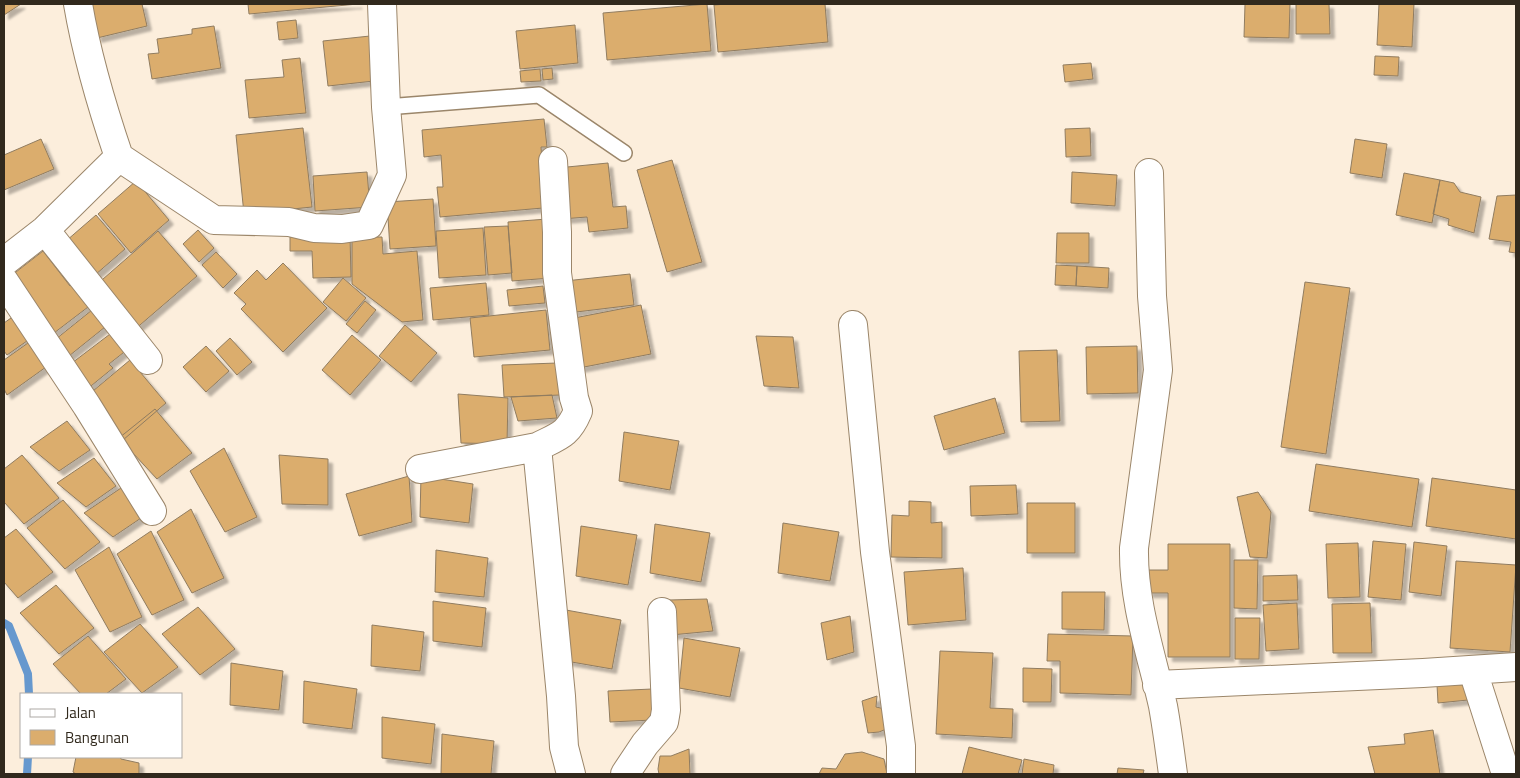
<svg xmlns="http://www.w3.org/2000/svg" width="1520" height="778" font-family="'Titillium Web',sans-serif">
  <defs>
    <filter id="shadow"><feDropShadow dx="4.5" dy="4.5" stdDeviation="1" flood-color="#0004"/></filter>
  </defs>
  <rect width="100%" height="100%" fill="#fceedc"/>
  <g fill="none" stroke-linecap="round" stroke-linejoin="round">
    <path stroke="#6698ce" stroke-width="8" d="M 4,623 L 9,626 L 28,674 L 29,694
      M 27,774 L 28,757"/>
  </g>
  <path fill="#dbad6d" stroke="#907c60" filter="url(#shadow)" d="M 4,4 L 21,4 L 4,15 Z
    M 90,4 L 142,4 L 147,26 L 97,38 Z
    M 248,4 L 358,4 L 249,14 Z
    M 707,4 L 711,51 L 607,60 L 603,13 Z
    M 727,4 L 825,4 L 828,42 L 718,52 L 714,5 Z
    M 1245,4 L 1290,4 L 1289,38 L 1244,37 Z
    M 1296,4 L 1329,4 L 1330,34 L 1296,34 Z
    M 1379,4 L 1414,4 L 1412,47 L 1377,45 Z
    M 296,20 L 298,38 L 279,40 L 277,22 Z
    M 575,25 L 578,63 L 520,69 L 516,31 Z
    M 214,26 L 221,68 L 152,79 L 148,54 L 159,53 L 157,39 L 192,34 L 192,29 Z
    M 370,36 L 374,81 L 328,86 L 323,41 Z
    M 1375,56 L 1399,57 L 1398,76 L 1374,75 Z
    M 300,58 L 306,113 L 249,118 L 245,80 L 284,77 L 282,60 Z
    M 1091,63 L 1093,79 L 1065,82 L 1063,65 Z
    M 552,68 L 553,79 L 543,80 L 542,69 Z
    M 540,69 L 541,81 L 521,82 L 520,71 Z
    M 544,119 L 547,147 L 541,147 L 544,188 L 543,208 L 440,217 L 437,187 L 443,187 L 441,155 L 424,157 L 422,130 Z
    M 303,128 L 312,207 L 244,214 L 236,135 Z
    M 1090,128 L 1091,156 L 1066,157 L 1065,129 Z
    M 41,139 L 54,169 L 4,190 L 4,155 Z
    M 1355,139 L 1387,144 L 1382,178 L 1350,173 Z
    M 672,160 L 702,262 L 667,272 L 637,170 Z
    M 608,163 L 613,207 L 626,206 L 628,228 L 589,232 L 587,217 L 562,219 L 557,168 Z
    M 367,172 L 370,207 L 315,211 L 313,176 Z
    M 1072,172 L 1117,175 L 1115,206 L 1071,203 Z
    M 1404,173 L 1440,180 L 1432,223 L 1396,215 Z
    M 1440,180 L 1454,183 L 1460,192 L 1481,197 L 1474,233 L 1448,225 L 1449,219 L 1433,214 Z
    M 136,181 L 169,220 L 131,253 L 98,214 Z
    M 1516,195 L 1516,253 L 1509,252 L 1511,242 L 1489,239 L 1497,196 Z
    M 433,199 L 436,246 L 390,249 L 387,202 Z
    M 96,215 L 125,249 L 95,275 L 66,241 Z
    M 547,219 L 551,278 L 512,281 L 508,222 Z
    M 508,226 L 512,273 L 488,275 L 484,227 Z
    M 483,228 L 486,275 L 439,278 L 436,231 Z
    M 198,230 L 214,248 L 199,262 L 183,244 Z
    M 158,231 L 197,276 L 133,331 L 95,286 Z
    M 1057,233 L 1089,233 L 1089,263 L 1056,263 Z
    M 290,236 L 350,236 L 351,277 L 313,278 L 312,251 L 290,251 Z
    M 352,237 L 382,237 L 383,254 L 417,251 L 423,320 L 402,322 L 352,284 Z
    M 43,251 L 70,286 L 75,282 L 92,304 L 54,333 L 7,279 Z
    M 216,252 L 237,274 L 223,288 L 202,265 Z
    M 283,263 L 327,308 L 283,352 L 241,309 L 246,304 L 234,293 L 257,270 L 266,280 Z
    M 1056,265 L 1077,266 L 1076,286 L 1055,285 Z
    M 1077,266 L 1109,268 L 1108,288 L 1076,286 Z
    M 630,274 L 634,305 L 568,313 L 565,281 Z
    M 343,278 L 366,298 L 346,321 L 323,302 Z
    M 1305,282 L 1350,288 L 1326,454 L 1281,447 Z
    M 486,283 L 489,315 L 433,320 L 430,288 Z
    M 543,286 L 545,303 L 509,306 L 507,290 Z
    M 365,301 L 376,310 L 357,333 L 346,324 Z
    M 641,305 L 651,354 L 579,368 L 569,319 Z
    M 97,306 L 110,323 L 64,360 L 51,343 Z
    M 546,310 L 550,350 L 474,357 L 470,318 Z
    M 18,313 L 34,336 L 7,355 L 4,351 L 4,323 Z
    M 405,325 L 437,353 L 411,382 L 379,356 Z
    M 114,331 L 128,349 L 109,364 L 113,368 L 86,390 L 68,366 Z
    M 352,335 L 381,360 L 350,395 L 322,370 Z
    M 756,336 L 793,337 L 799,388 L 764,386 Z
    M 35,338 L 53,362 L 7,395 L 4,389 L 4,360 Z
    M 230,338 L 252,362 L 237,375 L 216,351 Z
    M 206,346 L 229,371 L 206,392 L 183,367 Z
    M 1137,346 L 1138,393 L 1087,394 L 1086,347 Z
    M 1057,350 L 1060,421 L 1021,422 L 1019,351 Z
    M 130,360 L 166,403 L 123,440 L 87,396 Z
    M 557,363 L 561,395 L 504,397 L 502,365 Z
    M 458,394 L 508,398 L 507,444 L 461,443 Z
    M 552,395 L 557,418 L 518,421 L 511,397 Z
    M 995,398 L 1005,433 L 944,450 L 934,416 Z
    M 155,409 L 192,453 L 157,479 L 119,438 Z
    M 67,421 L 90,450 L 59,471 L 30,447 Z
    M 624,432 L 679,441 L 670,490 L 619,481 Z
    M 224,448 L 257,517 L 225,532 L 190,471 Z
    M 22,455 L 59,498 L 24,524 L 4,502 L 4,469 Z
    M 279,455 L 328,459 L 328,505 L 282,504 Z
    M 94,458 L 116,486 L 86,507 L 57,483 Z
    M 1316,464 L 1419,479 L 1412,527 L 1309,511 Z
    M 409,476 L 412,522 L 359,536 L 346,494 Z
    M 421,476 L 473,484 L 469,523 L 420,517 Z
    M 1432,478 L 1516,490 L 1516,539 L 1426,526 Z
    M 1016,485 L 1018,514 L 971,516 L 970,486 Z
    M 121,488 L 144,516 L 113,537 L 84,513 Z
    M 1258,492 L 1271,512 L 1267,558 L 1250,557 L 1237,497 Z
    M 63,500 L 100,542 L 65,569 L 27,528 Z
    M 909,501 L 931,502 L 931,523 L 942,522 L 942,558 L 891,557 L 892,515 L 909,516 Z
    M 1027,503 L 1075,503 L 1075,553 L 1027,553 Z
    M 191,509 L 224,578 L 192,593 L 157,532 Z
    M 783,523 L 839,532 L 830,581 L 778,573 Z
    M 655,524 L 710,533 L 701,582 L 650,573 Z
    M 581,526 L 637,535 L 628,585 L 576,576 Z
    M 16,529 L 53,572 L 18,598 L 4,582 L 4,538 Z
    M 151,531 L 184,600 L 152,615 L 117,554 Z
    M 1373,541 L 1406,544 L 1401,600 L 1368,597 Z
    M 1414,542 L 1447,546 L 1441,596 L 1409,592 Z
    M 1358,543 L 1360,597 L 1328,598 L 1326,544 Z
    M 1168,544 L 1230,544 L 1230,657 L 1168,657 L 1168,593 L 1148,593 L 1147,570 L 1168,570 Z
    M 109,547 L 142,617 L 110,632 L 75,570 Z
    M 436,550 L 488,558 L 484,597 L 435,592 Z
    M 1234,560 L 1258,560 L 1257,609 L 1234,608 Z
    M 1456,561 L 1516,565 L 1510,652 L 1450,648 Z
    M 963,568 L 966,620 L 908,625 L 904,572 Z
    M 1297,575 L 1298,600 L 1263,601 L 1263,576 Z
    M 56,585 L 94,628 L 59,654 L 20,613 Z
    M 1062,592 L 1105,592 L 1104,630 L 1062,629 Z
    M 707,599 L 713,631 L 671,635 L 669,619 L 669,600 Z
    M 433,601 L 486,608 L 482,647 L 433,641 Z
    M 1297,603 L 1299,649 L 1266,651 L 1263,605 Z
    M 1370,603 L 1372,653 L 1333,653 L 1332,604 Z
    M 198,607 L 235,649 L 200,675 L 162,634 Z
    M 566,610 L 621,620 L 612,669 L 560,660 Z
    M 850,616 L 854,652 L 827,660 L 821,623 Z
    M 1235,618 L 1260,618 L 1259,659 L 1235,659 Z
    M 140,624 L 178,667 L 142,693 L 104,652 Z
    M 372,625 L 424,632 L 420,671 L 371,666 Z
    M 1048,634 L 1133,636 L 1131,695 L 1060,693 L 1060,661 L 1047,661 Z
    M 88,636 L 126,679 L 106,694 L 81,694 L 53,664 Z
    M 684,638 L 740,648 L 730,697 L 679,688 Z
    M 940,651 L 993,653 L 990,708 L 1013,709 L 1012,738 L 936,734 Z
    M 231,663 L 283,671 L 279,710 L 230,705 Z
    M 1023,668 L 1052,669 L 1051,702 L 1023,702 Z
    M 1466,680 L 1468,700 L 1438,703 L 1437,685 Z
    M 304,681 L 357,689 L 352,729 L 303,723 Z
    M 652,689 L 653,720 L 610,722 L 608,691 Z
    M 877,696 L 876,707 L 885,709 L 889,728 L 879,732 L 868,733 L 862,701 Z
    M 382,717 L 435,724 L 431,764 L 382,758 Z
    M 1433,730 L 1440,774 L 1375,774 L 1368,747 L 1405,744 L 1404,734 Z
    M 442,734 L 494,741 L 491,774 L 441,774 Z
    M 969,747 L 1022,760 L 1018,774 L 962,774 Z
    M 689,749 L 690,774 L 659,774 L 658,769 L 660,756 L 671,756 Z
    M 862,752 L 884,759 L 887,774 L 819,774 L 822,768 L 836,769 L 845,754 Z
    M 76,757 L 120,757 L 121,759 L 139,763 L 139,774 L 76,774 L 73,772 Z
    M 1024,759 L 1054,765 L 1053,774 L 1022,774 Z
    M 1118,768 L 1144,770 L 1143,774 L 1117,774 Z"/>
  <g fill="none" stroke-linecap="round" stroke-linejoin="round">
    <defs>
      <path id="service" d="M 386,107 L 539,95 L 624,153"/>
      <path id="minor" d="M 78,4 C 87,57 102,107 119,157
        M 553,161 L 557,232 L 557,273 L 574,398 L 578,411 C 568,435 559,436 537,447 L 561,696 L 564,747 L 571,774
        M 1149,173 L 1152,296 L 1158,370 L 1134,548 C 1133,602 1151,653 1163,706 C 1167,728 1170,752 1173,774
        M 45,230 L 148,360
        M 4,262 L 45,230 L 119,157 L 214,220 L 289,222 L 314,228 L 342,229 L 369,225 L 392,175 L 386,107 L 382,4
        M 4,281 L 87,406 L 152,511
        M 853,325 L 875,552 L 901,746 L 901,774
        M 420,469 L 537,447
        M 1473,671 L 1506,774
        M 1157,685 L 1423,673 L 1516,667
        M 625,774 L 645,744 L 664,722 L 666,710 L 662,612"/>
    </defs>
    <use href="#service" stroke="#9b866a" stroke-width="18"/>
    <use href="#minor" stroke="#9b866a" stroke-width="30"/>
    <use href="#service" stroke="#fff" stroke-width="15"/>
    <use href="#minor" stroke="#fff" stroke-width="28"/>
  </g>
  <rect width="1520" height="778" fill="none" stroke="#31291d" stroke-width="10"/>
  <rect x="20" y="693" width="162" height="65" fill="#ffffff" stroke="#ada9a5"/>
  <rect x="30" y="709" width="25" height="8" fill="#ffffff" stroke="#ada9a5"/>
  <text x="65" y="718" font-size="15" fill="#31291d">Jalan</text>
  <rect x="30" y="730" width="25" height="15" fill="#dbad6d" stroke="#ada9a5"/>
  <text x="65" y="743" font-size="15" fill="#31291d">Bangunan</text>
</svg>
